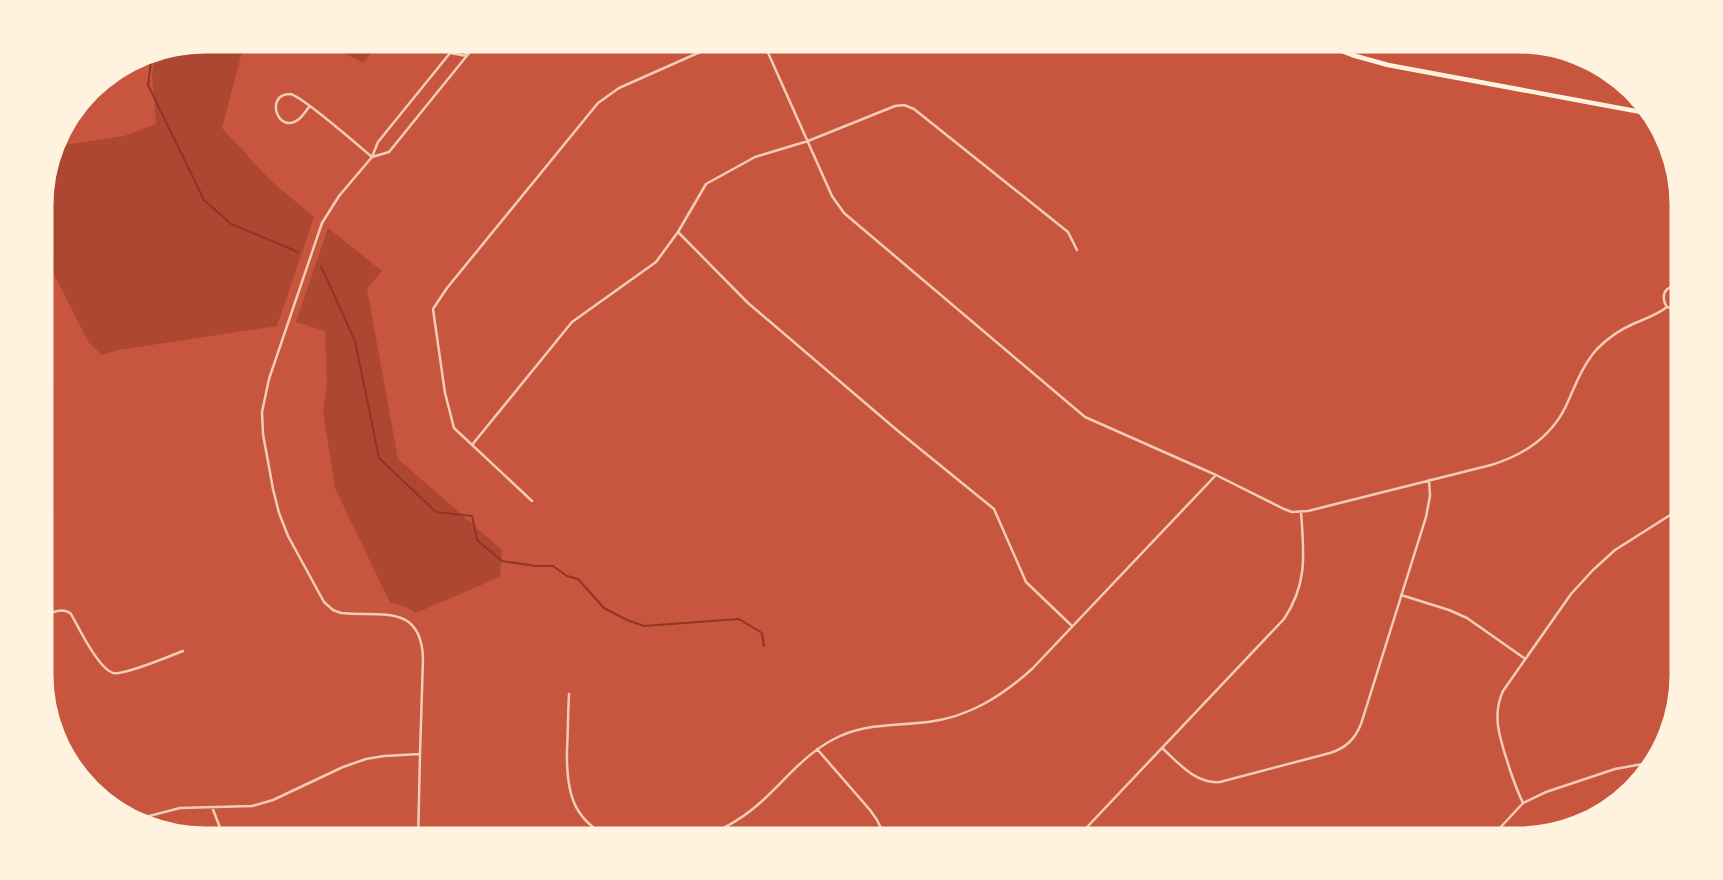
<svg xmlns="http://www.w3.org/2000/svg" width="1723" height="880" font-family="'Sofia Sans Condensed',sans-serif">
  <rect width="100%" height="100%" fill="#c8553d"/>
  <path fill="#ae4732" d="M 205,37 L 309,37 L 243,48 L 222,128 L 270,180 L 314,217 L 277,326 L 118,350 L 102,355 L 89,343 L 37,241 L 37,194 L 50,147 L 124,136 L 156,124 L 152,75 L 156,46 Z
    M 314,37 L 384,37 L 363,63 Z
    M 328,228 L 382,271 L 367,289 L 398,459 L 502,550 L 500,577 L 416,613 L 404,606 L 390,603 L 335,488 L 323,411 L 327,384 L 325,331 L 296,322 Z"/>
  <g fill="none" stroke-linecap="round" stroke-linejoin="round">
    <path stroke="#8f3625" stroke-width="2" d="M 153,47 L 148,85 L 204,200 L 231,224 L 298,252
      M 321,266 L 355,341 L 379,458 L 436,512 L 472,516 L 477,540 L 502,561 L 536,566 L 553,566 L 567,576 L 578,579 L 604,608 L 627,620 L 644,626 L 739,619 L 762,633 L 764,646"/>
    <path stroke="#f1ccb7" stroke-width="2.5" d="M 430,37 L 450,53 L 467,56
      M 454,37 L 459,41 L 467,56
      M 761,37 L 832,196 L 844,213 L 1085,417 L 1216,475 L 1284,509 L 1292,512 L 1308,511 L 1491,465 C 1524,455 1551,437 1566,406 C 1575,386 1582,366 1597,349 C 1607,339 1619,330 1633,324 C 1644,319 1657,315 1667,307 L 1677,310 L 1685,304
      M 310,106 C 306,110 303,116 299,119 C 278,136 264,94 290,94 C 301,95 360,147 372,157
      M 372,157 L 389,152 L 482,37
      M 678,232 L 748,303 L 898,431 L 994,509 L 1026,582 L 1072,626
      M 1667,307 C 1657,292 1672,279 1685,292
      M 472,445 L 572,322 L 656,262 L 678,232 L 706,184 L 755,157 L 808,141 L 895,106 L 904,105 L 914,109 L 1068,232 L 1077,250
      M 532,501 L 454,428 L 445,393 L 433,309 L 447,288 L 598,103 L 619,88 L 734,37
      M 1401,595 L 1449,610 L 1467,618 L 1524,658
      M 38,618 C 48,614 62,606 71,614 C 79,628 98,668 113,673 C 123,676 170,656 183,651
      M 569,694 C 568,713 568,731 567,750 C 566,797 574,823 620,843
      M 1162,748 C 1179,763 1195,784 1220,782 L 1330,753 C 1346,748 1355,739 1361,724 L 1426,517 L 1430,496 L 1429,480
      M 817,749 L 870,810 L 877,820 L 888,843
      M 420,754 L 423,658 C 421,603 380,617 341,613 L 333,610 L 324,602 L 288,536 L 279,513 L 273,489 L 263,434 L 262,412 L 269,379 L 322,223 L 339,196 L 372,157 L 378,142 L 463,37
      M 1523,803 C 1517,791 1513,779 1509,767 C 1501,741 1491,717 1503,691 L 1571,594 L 1593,570 L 1615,550 L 1686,505
      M 212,807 L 226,843
      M 126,822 L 180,808 L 252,806 L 273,800 L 343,767 L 366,759 L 384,756 L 420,754 L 418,843
      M 686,843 C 713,835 740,821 761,802 C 785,780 805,754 834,739 C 864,723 895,726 928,722 C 969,717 1002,696 1032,669 L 1215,476
      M 1072,843 L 1284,619 C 1308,583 1304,553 1301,512
      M 1486,843 L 1523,803 L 1546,792 L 1615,769 L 1659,761"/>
    <path stroke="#fff3e0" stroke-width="4.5" d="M 1307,37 L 1352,55 L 1388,65 L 1657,115"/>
  </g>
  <path d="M0 0H1723V880H0ZM205 49H1518A156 156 0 0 1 1674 205V675A156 156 0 0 1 1518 831H205A156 156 0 0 1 49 675V205A156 156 0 0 1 205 49Z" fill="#fff3e0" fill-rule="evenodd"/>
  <path fill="none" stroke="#fff3e0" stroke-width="9" d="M205 49H1518A156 156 0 0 1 1674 205V675A156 156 0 0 1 1518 831H205A156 156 0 0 1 49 675V205A156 156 0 0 1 205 49Z"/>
</svg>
